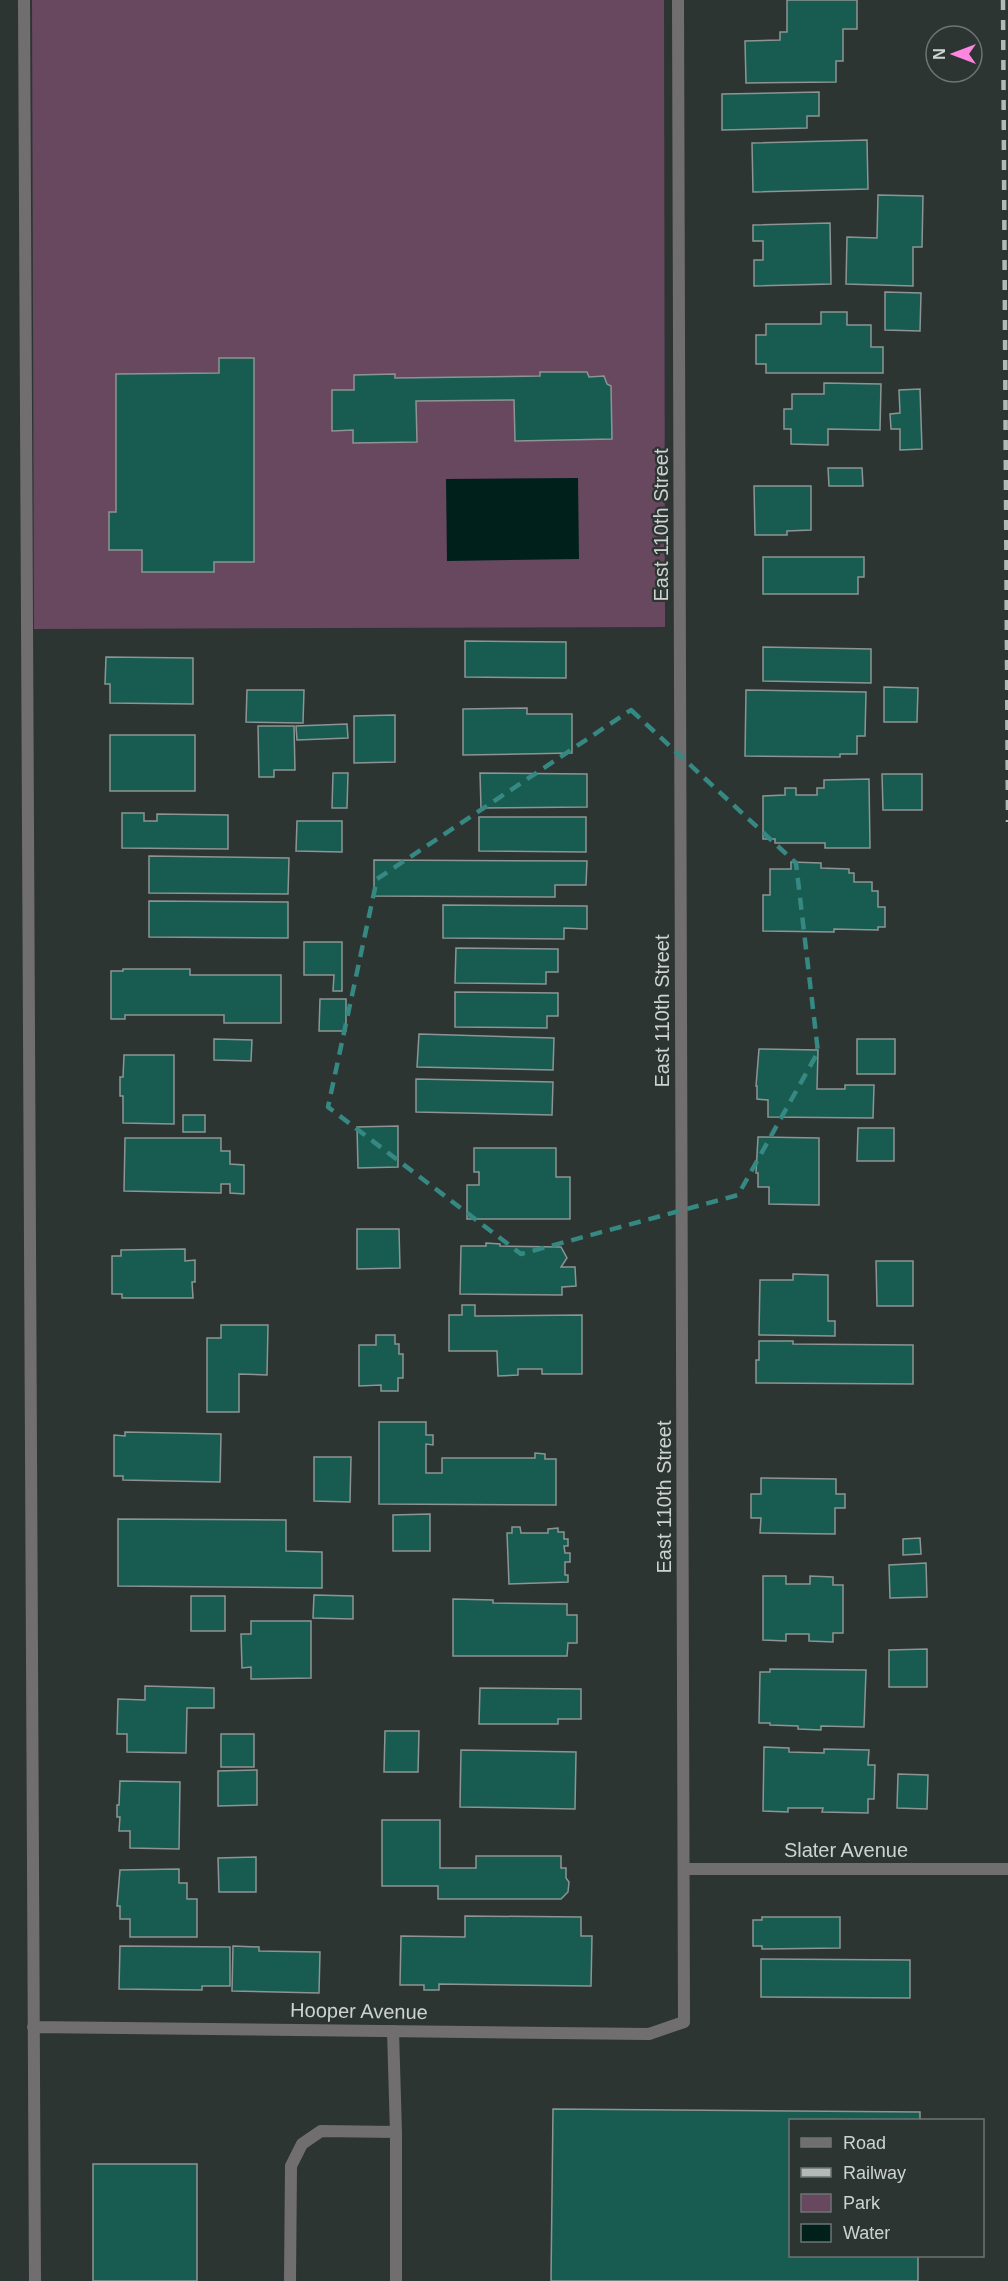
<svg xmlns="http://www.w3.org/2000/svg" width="1008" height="2281" font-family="Helvetica,sans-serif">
  <rect width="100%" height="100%" fill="#2d3533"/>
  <path fill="#67485e" d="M 32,0 L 664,0 L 665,627 L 34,629 Z"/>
  <path fill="#00201b" d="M 578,478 L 579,559 L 447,561 L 446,479 Z"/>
  <path fill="#185b51" stroke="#8c9593" stroke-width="1.5" d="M 787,0 L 857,0 L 857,29 L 843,29 L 843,61 L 836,61 L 836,82 L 746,83 L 745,41 L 780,40 L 780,32 L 787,32 Z
    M 819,92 L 819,116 L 807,116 L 807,128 L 722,130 L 722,94 Z
    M 867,140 L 868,189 L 753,192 L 752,143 Z
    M 878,195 L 923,196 L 922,247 L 913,247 L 913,286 L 846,284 L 847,237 L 877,238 Z
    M 830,223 L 831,284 L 754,286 L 754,260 L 763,260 L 763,241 L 753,241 L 753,225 Z
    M 885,292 L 921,293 L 920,331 L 885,330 Z
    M 821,312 L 847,312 L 847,325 L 871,325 L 871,347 L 883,347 L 883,373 L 766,373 L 766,364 L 756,364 L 756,335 L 766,335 L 766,324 L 821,324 Z
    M 219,358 L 254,358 L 254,562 L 214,562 L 214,572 L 142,572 L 142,550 L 109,550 L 109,512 L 116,512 L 116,374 L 219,373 Z
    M 540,372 L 587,372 L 589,377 L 604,376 L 607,384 L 611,386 L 612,439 L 515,441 L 514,400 L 416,401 L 417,442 L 353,443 L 353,430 L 332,431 L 332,390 L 354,390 L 354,375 L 395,374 L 395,378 L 540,376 Z
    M 824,383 L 881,384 L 880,430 L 828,429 L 828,445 L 791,444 L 791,429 L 784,429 L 784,409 L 792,409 L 792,394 L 824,394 Z
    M 920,389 L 922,449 L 900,450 L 900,429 L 891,429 L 890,414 L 900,413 L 899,390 Z
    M 828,468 L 862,468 L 863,486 L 829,486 Z
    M 754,486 L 811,486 L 811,530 L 787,531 L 787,535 L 755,535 Z
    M 763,557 L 864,557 L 864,577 L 858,577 L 858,594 L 763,594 Z
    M 465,641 L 566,642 L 566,678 L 465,677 Z
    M 763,647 L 871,649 L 871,683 L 763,681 Z
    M 106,657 L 193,658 L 193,704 L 110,703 L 110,684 L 105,684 Z
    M 884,687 L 918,688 L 917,722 L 884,722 Z
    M 247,690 L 304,690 L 303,723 L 246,722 Z
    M 746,690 L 866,692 L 865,736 L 857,736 L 857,754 L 840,754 L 840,757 L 745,756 Z
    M 527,708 L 527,714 L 572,714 L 572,753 L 463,755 L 463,709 Z
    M 395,715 L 395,762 L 354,763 L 354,716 Z
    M 347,724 L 348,738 L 297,740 L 296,726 Z
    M 258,726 L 294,726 L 295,770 L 274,770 L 274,777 L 259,777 Z
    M 110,735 L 195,735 L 195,791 L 110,791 Z
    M 333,773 L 348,773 L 347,808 L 332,808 Z
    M 480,773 L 587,774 L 587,807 L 481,808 Z
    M 882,774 L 922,774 L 922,810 L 883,810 Z
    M 869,779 L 870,848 L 825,848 L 825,843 L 775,843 L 775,839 L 763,839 L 763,796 L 785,795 L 785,788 L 796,788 L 796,795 L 817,795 L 817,788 L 824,788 L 824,780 Z
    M 122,813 L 144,813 L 144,821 L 157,821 L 157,814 L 228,815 L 228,849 L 122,848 Z
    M 479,817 L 586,817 L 586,852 L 479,851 Z
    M 297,821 L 342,821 L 342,852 L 296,851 Z
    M 149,856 L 289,858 L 288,894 L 149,893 Z
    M 374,860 L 587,861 L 586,885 L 555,885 L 555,897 L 374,896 Z
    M 791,862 L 821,863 L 821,868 L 849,869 L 849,873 L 854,873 L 854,882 L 872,882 L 872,891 L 878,891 L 878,907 L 885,907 L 885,927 L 878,927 L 878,930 L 834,929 L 834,932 L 763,931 L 763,895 L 770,895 L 770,869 L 791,869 Z
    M 149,901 L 288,902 L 288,938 L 149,937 Z
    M 443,905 L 587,906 L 587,929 L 564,928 L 564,939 L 443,938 Z
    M 304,942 L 342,942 L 342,991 L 333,991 L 334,975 L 304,975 Z
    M 456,948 L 558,949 L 558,972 L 546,972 L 546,984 L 455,983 Z
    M 123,969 L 190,969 L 190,975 L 281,975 L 281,1023 L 224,1023 L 224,1015 L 125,1015 L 125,1019 L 111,1019 L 111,971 L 123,971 Z
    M 455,992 L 558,993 L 558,1016 L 547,1016 L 547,1028 L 455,1027 Z
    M 320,999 L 346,999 L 346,1031 L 319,1031 Z
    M 419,1034 L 554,1038 L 553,1070 L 417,1067 Z
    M 214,1039 L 252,1040 L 251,1061 L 214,1060 Z
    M 857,1039 L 895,1039 L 895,1074 L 857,1074 Z
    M 759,1049 L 818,1050 L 817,1089 L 845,1089 L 845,1085 L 874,1085 L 873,1118 L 768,1117 L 768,1100 L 757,1099 L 757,1086 L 756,1086 Z
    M 124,1055 L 174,1055 L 174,1124 L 123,1123 L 123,1096 L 120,1096 L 120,1077 L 123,1077 Z
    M 416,1079 L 553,1082 L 552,1115 L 416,1112 Z
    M 183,1115 L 205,1115 L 205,1132 L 183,1132 Z
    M 398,1126 L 398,1167 L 358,1168 L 357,1127 Z
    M 858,1128 L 894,1128 L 894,1161 L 857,1161 Z
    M 758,1137 L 819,1138 L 819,1205 L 769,1204 L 769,1187 L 758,1187 L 758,1173 L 756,1173 Z
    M 125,1138 L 221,1138 L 221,1151 L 230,1151 L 230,1164 L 244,1165 L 244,1194 L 230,1193 L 230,1184 L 221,1184 L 221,1193 L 124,1191 Z
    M 474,1148 L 556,1148 L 556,1177 L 570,1177 L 570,1219 L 467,1219 L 467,1185 L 479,1185 L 479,1172 L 474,1172 Z
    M 357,1229 L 399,1229 L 400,1268 L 357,1269 Z
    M 486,1243 L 500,1244 L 500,1246 L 561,1247 L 567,1258 L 561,1267 L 575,1267 L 576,1286 L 562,1287 L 562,1295 L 460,1294 L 461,1246 L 486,1246 Z
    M 185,1249 L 185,1261 L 195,1260 L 195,1282 L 192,1282 L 193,1298 L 122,1298 L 122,1294 L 112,1294 L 112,1256 L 121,1256 L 121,1250 Z
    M 876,1261 L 913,1261 L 913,1306 L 877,1306 Z
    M 793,1274 L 828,1275 L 828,1321 L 835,1321 L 835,1336 L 759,1335 L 760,1280 L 793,1280 Z
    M 462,1305 L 475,1305 L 475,1316 L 582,1315 L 582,1374 L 542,1374 L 542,1369 L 518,1369 L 518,1375 L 498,1376 L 497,1351 L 449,1351 L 449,1315 L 462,1315 Z
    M 221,1325 L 268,1325 L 267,1375 L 239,1374 L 239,1412 L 207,1412 L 207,1338 L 221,1338 Z
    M 376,1335 L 395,1335 L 395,1344 L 399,1344 L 399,1354 L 403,1354 L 403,1378 L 398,1378 L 398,1391 L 381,1391 L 381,1385 L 359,1386 L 359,1345 L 376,1345 Z
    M 759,1341 L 793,1341 L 793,1344 L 913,1345 L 913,1384 L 756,1383 L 756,1360 L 759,1360 Z
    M 379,1422 L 426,1422 L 426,1435 L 433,1435 L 433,1445 L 426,1444 L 426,1473 L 442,1473 L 442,1458 L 535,1458 L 535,1453 L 545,1454 L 545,1459 L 556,1459 L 556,1505 L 379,1504 Z
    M 125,1432 L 221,1434 L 220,1482 L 123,1480 L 123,1476 L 114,1476 L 114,1435 L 125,1436 Z
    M 314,1457 L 351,1457 L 350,1502 L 314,1501 Z
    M 761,1478 L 836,1479 L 836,1494 L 845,1494 L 845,1508 L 835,1508 L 835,1534 L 760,1533 L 761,1518 L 751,1518 L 751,1494 L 761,1494 Z
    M 430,1514 L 430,1551 L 393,1551 L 393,1515 Z
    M 118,1519 L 286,1520 L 286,1551 L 322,1552 L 322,1588 L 118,1586 Z
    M 512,1527 L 520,1527 L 521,1533 L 548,1533 L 548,1529 L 558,1528 L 558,1532 L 564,1532 L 564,1539 L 568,1539 L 568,1546 L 564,1546 L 565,1553 L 570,1553 L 570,1562 L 565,1562 L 565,1575 L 568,1575 L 568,1582 L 509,1584 L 507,1533 L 512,1533 Z
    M 920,1538 L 921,1554 L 903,1555 L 903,1539 Z
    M 926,1563 L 927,1597 L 890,1598 L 889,1565 Z
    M 763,1576 L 786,1576 L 786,1584 L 810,1584 L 810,1576 L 833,1577 L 833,1585 L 843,1585 L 843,1633 L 833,1633 L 833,1642 L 809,1641 L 809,1634 L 786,1634 L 786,1641 L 763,1640 Z
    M 314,1595 L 353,1596 L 353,1619 L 313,1618 Z
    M 191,1596 L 225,1596 L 225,1631 L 191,1631 Z
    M 453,1599 L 493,1600 L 493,1603 L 567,1604 L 567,1615 L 577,1615 L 577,1643 L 568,1643 L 567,1656 L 453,1656 Z
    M 251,1621 L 311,1621 L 311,1678 L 251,1679 L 251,1667 L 242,1668 L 241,1634 L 251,1634 Z
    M 927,1649 L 927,1687 L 889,1687 L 889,1650 Z
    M 770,1669 L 866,1670 L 864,1727 L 821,1726 L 821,1730 L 798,1729 L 798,1726 L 770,1725 L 770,1723 L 759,1723 L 760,1672 L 770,1672 Z
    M 145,1686 L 214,1688 L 214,1708 L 187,1708 L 186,1753 L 127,1752 L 127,1734 L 117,1734 L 118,1699 L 145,1700 Z
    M 480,1688 L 581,1689 L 581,1719 L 558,1719 L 558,1724 L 479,1724 Z
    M 385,1731 L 419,1731 L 418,1772 L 384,1772 Z
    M 221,1734 L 254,1734 L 254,1767 L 221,1767 Z
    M 764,1747 L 789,1748 L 789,1752 L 824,1753 L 824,1749 L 869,1750 L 868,1765 L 875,1765 L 874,1799 L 868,1799 L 868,1813 L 822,1812 L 823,1808 L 788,1808 L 788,1812 L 763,1811 Z
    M 461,1750 L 576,1752 L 575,1809 L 460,1807 Z
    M 257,1770 L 257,1805 L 218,1806 L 218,1771 Z
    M 898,1774 L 928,1775 L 927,1809 L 897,1808 Z
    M 120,1781 L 180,1782 L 179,1849 L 130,1848 L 130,1831 L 119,1831 L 120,1817 L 117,1817 L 117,1805 L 119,1805 Z
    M 382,1820 L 440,1820 L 440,1868 L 476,1868 L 476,1856 L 561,1856 L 561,1868 L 566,1868 L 566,1878 L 569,1882 L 568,1892 L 561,1899 L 438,1899 L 438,1886 L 382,1886 Z
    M 256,1857 L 256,1892 L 219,1892 L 218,1858 Z
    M 179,1869 L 179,1883 L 187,1883 L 187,1899 L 197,1899 L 197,1937 L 130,1937 L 130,1919 L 120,1919 L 120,1906 L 117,1906 L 120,1870 Z
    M 465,1916 L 581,1917 L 581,1936 L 592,1936 L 591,1986 L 439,1984 L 439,1990 L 424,1990 L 424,1985 L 400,1985 L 401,1936 L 465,1937 Z
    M 762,1917 L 840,1917 L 840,1948 L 762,1949 L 762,1946 L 753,1946 L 753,1920 L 762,1920 Z
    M 120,1946 L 230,1947 L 230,1986 L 202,1986 L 202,1990 L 119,1989 Z
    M 233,1946 L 259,1947 L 259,1951 L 320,1952 L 319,1993 L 232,1991 Z
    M 761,1959 L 910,1960 L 910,1998 L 761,1997 Z
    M 553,2109 L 920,2112 L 920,2120 L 790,2120 L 790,2256 L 918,2256 L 918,2281 L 551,2281 Z
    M 93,2164 L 197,2164 L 197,2281 L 93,2281 Z"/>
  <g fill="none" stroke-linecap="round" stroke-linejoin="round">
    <path stroke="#716e70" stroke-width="12" d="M 393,2031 L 396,2132 L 396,2281
      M 290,2281 L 291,2166 L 302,2144 L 321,2131 L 396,2132"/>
    <path stroke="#716e70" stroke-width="12" d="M 24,0 L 35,2281
      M 684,1869 L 1008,1869
      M 33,2027 L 649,2034 L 684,2022 L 678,0"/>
    <path stroke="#b3b9b7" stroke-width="4.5" stroke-dasharray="10 10" stroke-linecap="butt" d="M 1003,0 L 1008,822"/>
  </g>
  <path fill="none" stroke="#358982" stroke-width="4.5" stroke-dasharray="12 8" stroke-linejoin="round" d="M 631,710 L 796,863 L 818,1052 L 738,1195 L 521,1254 L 328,1107 L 377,879 Z"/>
  <g text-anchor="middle" stroke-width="4.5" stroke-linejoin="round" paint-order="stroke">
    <g font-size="20" fill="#ced3d2" stroke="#2d3533">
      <text transform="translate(661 525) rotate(-90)" y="7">East 110th Street</text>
      <text transform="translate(662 1011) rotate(-90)" y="7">East 110th Street</text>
      <text transform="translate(664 1497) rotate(-90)" y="7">East 110th Street</text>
      <text x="846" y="1857">Slater Avenue</text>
      <text transform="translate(359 2011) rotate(1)" y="7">Hooper Avenue</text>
    </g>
  </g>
  <rect x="789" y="2119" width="195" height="138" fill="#2d3533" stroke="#6d7473" stroke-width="1.5"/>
  <rect x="801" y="2138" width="30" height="9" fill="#716e70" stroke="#6d7473" stroke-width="1.5"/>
  <text x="843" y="2149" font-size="18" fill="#ced3d2">Road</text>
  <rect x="801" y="2168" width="30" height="9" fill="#b3b9b7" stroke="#6d7473" stroke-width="1.5"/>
  <text x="843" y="2179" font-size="18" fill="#ced3d2">Railway</text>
  <rect x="801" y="2194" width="30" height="18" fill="#67485e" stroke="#6d7473" stroke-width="1.5"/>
  <text x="843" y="2209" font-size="18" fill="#ced3d2">Park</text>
  <rect x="801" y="2224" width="30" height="18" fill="#00201b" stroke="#6d7473" stroke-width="1.5"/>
  <text x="843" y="2239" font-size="18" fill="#ced3d2">Water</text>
  <g transform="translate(954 54) rotate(270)"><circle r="28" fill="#2d3533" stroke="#6d7473" stroke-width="1.5"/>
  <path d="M0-4.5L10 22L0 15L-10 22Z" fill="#fe85e0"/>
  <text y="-9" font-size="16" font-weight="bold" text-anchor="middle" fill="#ced3d2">N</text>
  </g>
</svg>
